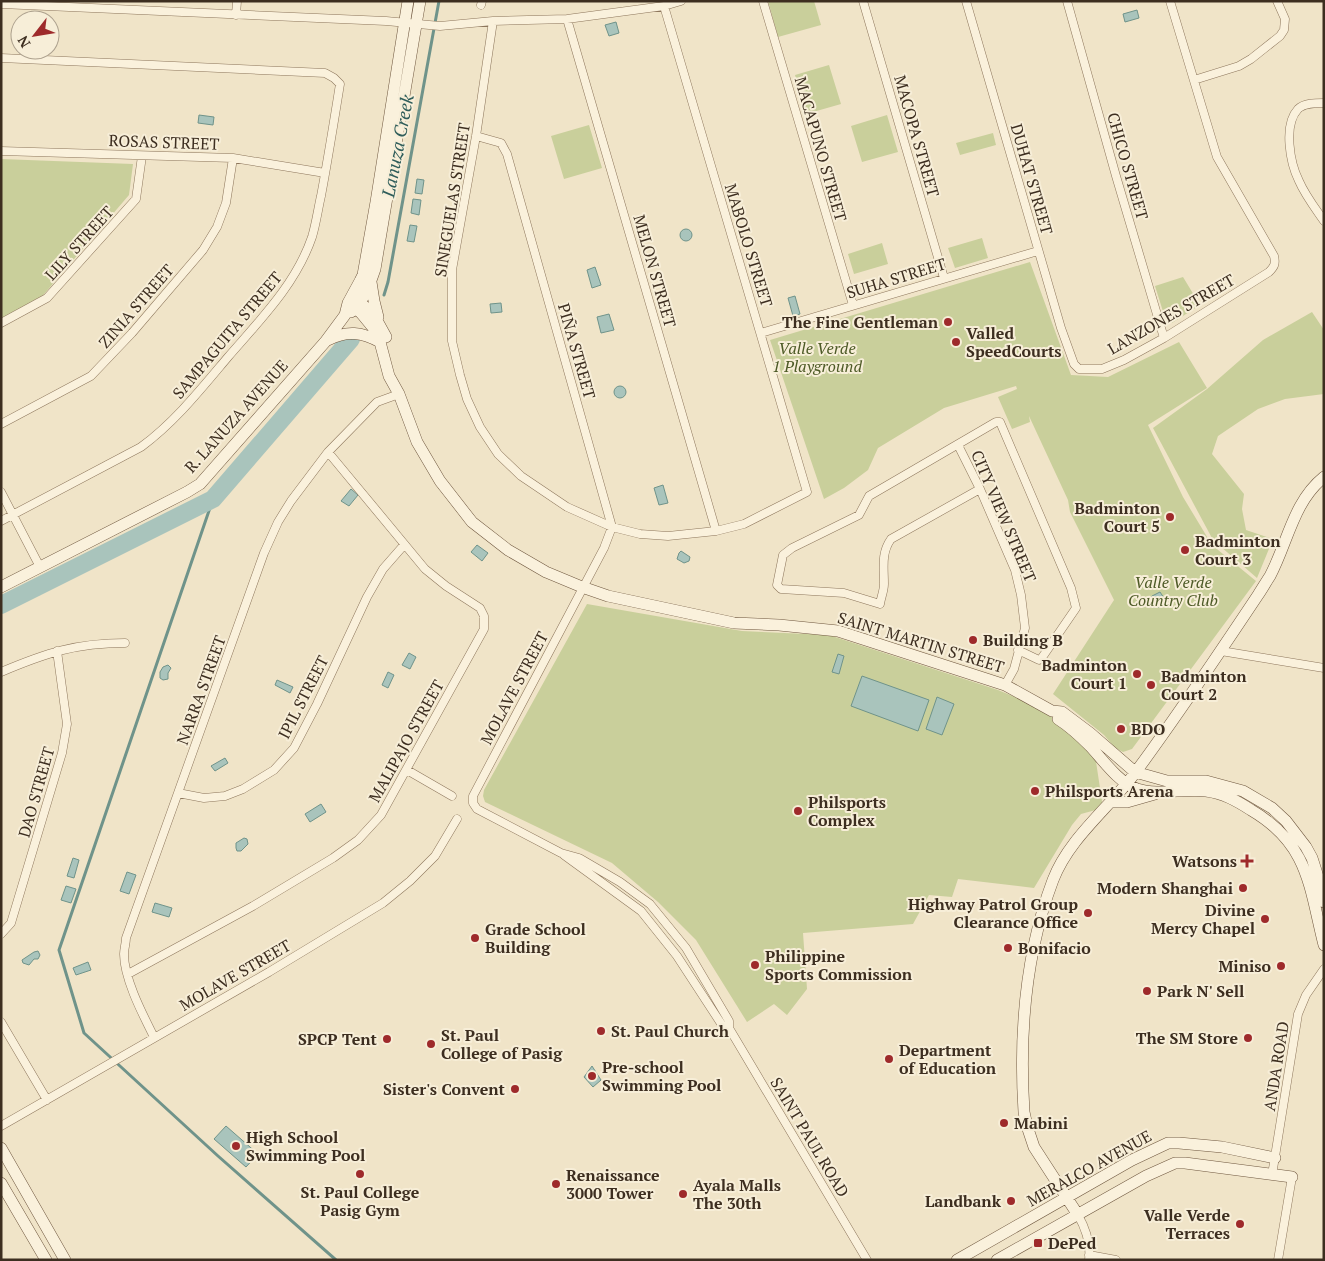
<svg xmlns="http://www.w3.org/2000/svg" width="1325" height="1261" font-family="'PT Serif',serif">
  <rect width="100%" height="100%" fill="#f0e4c8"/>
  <path fill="#c9cf9b" d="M 768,1 L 814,1 L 821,25 L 778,37 Z
    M 829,65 L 841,104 L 806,114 L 795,75 Z
    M 887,115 L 898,152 L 862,162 L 851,126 Z
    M 589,125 L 602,168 L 564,179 L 551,136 Z
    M 993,133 L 996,145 L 960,155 L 956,143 Z
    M 1,159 L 133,164 L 129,195 L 39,300 L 1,320 Z
    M 982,238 L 988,258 L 955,268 L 948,248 Z
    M 882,243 L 888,264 L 854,274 L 848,254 Z
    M 1030,262 L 1071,375 L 1108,377 L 1179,342 L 1207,388 L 1148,425 L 1183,497 L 1212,545 L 1256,581 L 1132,749 L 1123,752 L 1115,748 L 1104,735 L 1053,694 L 1114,600 L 1070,512 L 1068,500 L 1029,416 L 1030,422 L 1012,429 L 998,397 L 1017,389 L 1016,386 L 944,408 L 878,448 L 868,470 L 844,488 L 824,499 L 770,340 Z
    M 1183,277 L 1200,305 L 1172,323 L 1166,321 L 1155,286 Z
    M 1312,312 L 1324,330 L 1324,394 L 1285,399 L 1258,409 L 1218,436 L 1212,454 L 1244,494 L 1242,509 L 1246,530 L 1273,539 L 1257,578 L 1213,540 L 1153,428 L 1207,389 L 1263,340 Z
    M 587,604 L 742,631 L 829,635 L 998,690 L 1034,705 L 1057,720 L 1095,755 L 1103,808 L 1081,814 L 1072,825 L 1034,888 L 958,879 L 952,897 L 929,895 L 913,924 L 803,933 L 807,989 L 787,1015 L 774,1004 L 747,1022 L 696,940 L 658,902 L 612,863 L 485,802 L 483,796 L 484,790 Z"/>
  <path fill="#a9c4bc" stroke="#6f938a" d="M 1137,10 L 1139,18 L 1125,22 L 1123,14 Z
    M 616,22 L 619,33 L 609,36 L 605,25 Z
    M 199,115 L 214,117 L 213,125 L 198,123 Z
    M 417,179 L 424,180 L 422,194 L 415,193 Z
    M 413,199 L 421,200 L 419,215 L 411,213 Z
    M 410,225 L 417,226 L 414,242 L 407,241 Z
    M680 235a6 6 0 1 1 12 0a6 6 0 1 1-12 0Z
    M 595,267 L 601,285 L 592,288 L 587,270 Z
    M 795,296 L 800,314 L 793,316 L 788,298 Z
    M 501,303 L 502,312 L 491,313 L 490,304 Z
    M 609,314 L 614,330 L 601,333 L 597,317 Z
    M614 392a6 6 0 1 1 12 0a6 6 0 1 1-12 0Z
    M 663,485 L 668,503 L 659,505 L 654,488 Z
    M 351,489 L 358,495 L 349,506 L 341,501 Z
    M 477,545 L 488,553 L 482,561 L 471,552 Z
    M 681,551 L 690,557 L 689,561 L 684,563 L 677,559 L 679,553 Z
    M 1160,592 L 1164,598 L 1159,607 L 1151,607 L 1148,601 L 1152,596 Z
    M 409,653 L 416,657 L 410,669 L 402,665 Z
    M 838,654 L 844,656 L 839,674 L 832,672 Z
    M 168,665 L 171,668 L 168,673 L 168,679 L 163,680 L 160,678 L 160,672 L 163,667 Z
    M 388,672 L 394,675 L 388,688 L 382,685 Z
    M 862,676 L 929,700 L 918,731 L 851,706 Z
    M 277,680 L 293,687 L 290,693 L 275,685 Z
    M 937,697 L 954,704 L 942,735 L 926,729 Z
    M 225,758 L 228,763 L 215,771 L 211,766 Z
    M 321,804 L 326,812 L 310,822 L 305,814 Z
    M 244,838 L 247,839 L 248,844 L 241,851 L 237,851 L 236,848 L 236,843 Z
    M 73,858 L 79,860 L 74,878 L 67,876 Z
    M 127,872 L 136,875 L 129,894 L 120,891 Z
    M 66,886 L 76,889 L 71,903 L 61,900 Z
    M 155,903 L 172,908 L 169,917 L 152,912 Z
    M 38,951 L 40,955 L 38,959 L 34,959 L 29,965 L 23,963 L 22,960 L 34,952 Z
    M 88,962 L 91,970 L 76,975 L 73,968 Z
    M 592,1066 L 601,1080 L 593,1087 L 584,1077 Z
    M 226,1126 L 258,1154 L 246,1167 L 214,1139 Z"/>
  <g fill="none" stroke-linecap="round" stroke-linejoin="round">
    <path stroke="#6f938a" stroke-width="3" d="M 384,295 L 388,282 L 439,1
      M 213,499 L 59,950 L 84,1033 L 218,1156 L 336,1260"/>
    <path stroke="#a9c4bc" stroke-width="18" d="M 1,605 L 213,499 L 351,339"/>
    <defs>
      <path id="street" d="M 763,1 L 853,305
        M 863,1 L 944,278
        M 966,1 L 1061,328 L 1074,364 L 1079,369 L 1102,369 L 1124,360 L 1164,338 L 1269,272 C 1274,267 1276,264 1274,256 L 1217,157 L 1170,1
        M 1067,1 L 1116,176 L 1164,338
        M 1,4 L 386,21 L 440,26 L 493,21 L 567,19 L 664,6 L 681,1
        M 481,5 L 482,1
        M 236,15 L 237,1
        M 567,19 L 716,531
        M 493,21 L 476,136 L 452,270 L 452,341 L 460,375 L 467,399 L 480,427 L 498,454 L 521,476 L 567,507 L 612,527 L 640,534 L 668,536 L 716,531 L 744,524 L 807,492 L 664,6
        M 1,58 L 325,73 L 334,78 L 340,84 C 334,121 328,159 321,196 C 318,209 316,224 312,237 C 296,284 260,320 228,357 C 201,389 175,422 141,447 L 1,521
        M 1194,80 L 1239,66 L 1251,59 L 1280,36 L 1284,30 L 1285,19 L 1277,1
        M 1324,103 C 1315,103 1304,103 1298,109 C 1283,125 1290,163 1299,181 C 1305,195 1315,208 1324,221
        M 476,136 L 501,143 L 507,154 L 612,527 L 604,548 L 473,796 L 473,803 L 477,809 L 561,853 L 579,858 L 620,882 L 650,904 L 686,948 L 729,1021 L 729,1028 L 867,1260
        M 1,151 L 233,158 L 325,173
        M 1,323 L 47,298 L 136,199 L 142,156
        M 761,333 L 1038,251
        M 1,424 L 91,376 L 132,333 L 203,250 L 217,227 L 226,203 L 233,158
        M 958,445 L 980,489 L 1015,570 L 1021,595 L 1025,628 L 1014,669 L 1005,685
        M 980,489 L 891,539 C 881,553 884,567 884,584 C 884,591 881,597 880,604 L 844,593 L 781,589 L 777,585 L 783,555 L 792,548 L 859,515 L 869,496 L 996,422 L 1000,422 L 1071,588 L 1076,608 L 1041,659 L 1039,660 L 1018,650
        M 1,492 L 40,567
        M 1221,651 L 1324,668
        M 1,672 C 46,653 76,643 125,643
        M 407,770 L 452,796
        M 178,793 L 204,798 L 225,796 L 243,789 L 274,770 L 294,748 L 317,704 L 367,597 L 383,569 L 404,545
        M 564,855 L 641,911 L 677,956 L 722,1025 L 729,1028
        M 1,934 L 11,923 L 62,753 L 67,724 L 57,651
        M 128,974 L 253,906 L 333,858 L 358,840 L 381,815 L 484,629 L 484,616 L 480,608 L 446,586 L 425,569 L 328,452
        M 1,1022 L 47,1100
        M 154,1037 C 143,1015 124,979 124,954 C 124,949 126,943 126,938 L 264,553 L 278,522 L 291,501 L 328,452 L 377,402 L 399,394
        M 1,1126 L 269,972 L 383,903 L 410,881 L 435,856 L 457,819
        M 1272,1175 L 1298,1014 L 1306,995 L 1324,969
        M 1078,1215 C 1086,1229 1091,1243 1089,1260
        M 1089,1255 L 1116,1260
        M 1278,1260 L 1292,1177"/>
      <path id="secondary" d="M 371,282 L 374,301 L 378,317
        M 355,297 L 375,317 L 386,337
        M 348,303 L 361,313 L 375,330 L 380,342 L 389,376 L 399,394 L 417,442 L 440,481 L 472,522 L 508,550 L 546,572 L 582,587 L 608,596 L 734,623 L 779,625 L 838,631 L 1005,685 L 1052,711 L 1062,712 L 1090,733 L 1135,772 L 1167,781 L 1206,781 L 1243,791 L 1272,808 L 1286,821 L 1306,847 L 1312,858 L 1320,883 L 1324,902
        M 351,312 C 362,306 371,281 375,269 L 420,1
        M 328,340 C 347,330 362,332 380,342
        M 1,587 L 187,492 L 200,484 L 325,342 L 345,315 L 348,303 L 360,281 L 363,275 L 376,202 L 408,1
        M 1058,719 C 1069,726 1080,736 1090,746 C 1103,760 1118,782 1137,789 C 1159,796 1184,788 1206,791 C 1223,793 1237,801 1251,810 C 1309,844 1309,886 1324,945
        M 1111,802 L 1127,802 L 1155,794
        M 1,1148 L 65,1260
        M 1,1183 L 46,1260
        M 1078,1215 L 1034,1147 L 1027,1126 L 1024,1112 C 1019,1034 1025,954 1053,880 C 1069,838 1109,808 1135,773 C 1178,715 1218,655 1258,595 C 1262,589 1266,582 1270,576 C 1288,542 1293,502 1324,477
        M 957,1260 L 1132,1160 L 1168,1143 L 1179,1143 L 1222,1147 L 1275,1158
        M 997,1260 L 1146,1176 L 1175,1163 L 1185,1163 L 1292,1177"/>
    </defs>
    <use href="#street" stroke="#8d765c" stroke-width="9"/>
    <use href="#secondary" stroke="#6f573f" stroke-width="12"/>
    <use href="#street" stroke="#faf1dc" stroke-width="8"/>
    <use href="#secondary" stroke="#faf1dc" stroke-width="11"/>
  </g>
  <g fill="#9e2a2b" stroke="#f7eed8" stroke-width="2">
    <circle cx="948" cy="322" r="5"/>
    <circle cx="956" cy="342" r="5"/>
    <circle cx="1170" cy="517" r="5"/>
    <circle cx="1185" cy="550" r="5"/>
    <circle cx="973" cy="640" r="5"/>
    <circle cx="1137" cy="674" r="5"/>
    <circle cx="1151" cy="685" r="5"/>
    <circle cx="1121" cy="729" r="5"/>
    <circle cx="1035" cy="791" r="5"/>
    <circle cx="798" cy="811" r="5"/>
    <path d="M1244.5 853.5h5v5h5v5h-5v5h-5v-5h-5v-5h5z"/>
    <circle cx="1243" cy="888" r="5"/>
    <circle cx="1088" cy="913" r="5"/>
    <circle cx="1265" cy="919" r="5"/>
    <circle cx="475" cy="938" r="5"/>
    <circle cx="1008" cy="948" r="5"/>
    <circle cx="755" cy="965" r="5"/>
    <circle cx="1281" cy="966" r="5"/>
    <circle cx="1147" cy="991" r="5"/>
    <circle cx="601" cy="1031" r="5"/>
    <circle cx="1248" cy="1038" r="5"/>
    <circle cx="387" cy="1039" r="5"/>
    <circle cx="431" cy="1044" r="5"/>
    <circle cx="889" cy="1059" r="5"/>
    <circle cx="592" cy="1076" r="5"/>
    <circle cx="515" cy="1089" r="5"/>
    <circle cx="1004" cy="1123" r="5"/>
    <circle cx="236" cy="1146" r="5"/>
    <circle cx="360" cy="1174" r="5"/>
    <circle cx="556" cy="1184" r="5"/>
    <circle cx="683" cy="1194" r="5"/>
    <circle cx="1011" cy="1201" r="5"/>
    <circle cx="1240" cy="1224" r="5"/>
    <rect x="1033" y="1238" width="10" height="10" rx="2.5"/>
  </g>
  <g text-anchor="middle" stroke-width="4" stroke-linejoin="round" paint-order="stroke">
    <g font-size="16" fill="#3d2e20" stroke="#f7eed8">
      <text transform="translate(917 136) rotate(74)" y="6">MACOPA STREET</text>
      <text transform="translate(164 142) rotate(2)" y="6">ROSAS STREET</text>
      <text transform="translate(821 149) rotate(74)" y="6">MACAPUNO STREET</text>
      <text transform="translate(1128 166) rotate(74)" y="6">CHICO STREET</text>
      <text transform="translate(1032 179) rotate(74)" y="6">DUHAT STREET</text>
      <text transform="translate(452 200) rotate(-81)" y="6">SINEGUELAS STREET</text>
      <text transform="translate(79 243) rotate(-48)" y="6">LILY STREET</text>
      <text transform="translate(749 245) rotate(73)" y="6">MABOLO STREET</text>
      <text transform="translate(655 271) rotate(74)" y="6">MELON STREET</text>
      <text transform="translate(896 278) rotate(-17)" y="6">SUHA STREET</text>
      <text transform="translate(136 306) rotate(-49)" y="6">ZINIA STREET</text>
      <text transform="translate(1171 314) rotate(-30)" y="6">LANZONES STREET</text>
      <text transform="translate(227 335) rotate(-50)" y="6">SAMPAGUITA STREET</text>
      <text transform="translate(577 351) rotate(74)" y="6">PIÑA STREET</text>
      <text transform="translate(236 416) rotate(-48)" y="6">R. LANUZA AVENUE</text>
      <text transform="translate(1004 516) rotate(67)" y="6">CITY VIEW STREET</text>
      <text transform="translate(921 642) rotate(17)" y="6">SAINT MARTIN STREET</text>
      <text transform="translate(514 688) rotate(-62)" y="6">MOLAVE STREET</text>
      <text transform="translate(201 690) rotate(-70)" y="6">NARRA STREET</text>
      <text transform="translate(303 697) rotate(-63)" y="6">IPIL STREET</text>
      <text transform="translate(406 741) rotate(-61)" y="6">MALIPAJO STREET</text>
      <text transform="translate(36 792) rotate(-74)" y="6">DAO STREET</text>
      <text transform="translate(235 975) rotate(-30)" y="6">MOLAVE STREET</text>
      <text transform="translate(1276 1066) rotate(-81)" y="6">ANDA ROAD</text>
      <text transform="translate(810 1137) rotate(59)" y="6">SAINT PAUL ROAD</text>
      <text transform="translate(1089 1168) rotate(-29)" y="6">MERALCO AVENUE</text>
    </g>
    <g font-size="16" font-weight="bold" fill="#3d2e20" stroke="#f7eed8" text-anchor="start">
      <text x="938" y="328" text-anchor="end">The Fine Gentleman</text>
      <text x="966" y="339">Valled<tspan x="966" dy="18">SpeedCourts</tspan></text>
      <text x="1160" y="514" text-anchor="end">Badminton<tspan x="1160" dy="18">Court 5</tspan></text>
      <text x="1195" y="547">Badminton<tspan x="1195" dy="18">Court 3</tspan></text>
      <text x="983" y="646">Building B</text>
      <text x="1127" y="671" text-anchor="end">Badminton<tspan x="1127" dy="18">Court 1</tspan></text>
      <text x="1161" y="682">Badminton<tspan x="1161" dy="18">Court 2</tspan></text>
      <text x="1131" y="735">BDO</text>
      <text x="1045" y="797">Philsports Arena</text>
      <text x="808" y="808">Philsports<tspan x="808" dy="18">Complex</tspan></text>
      <text x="1237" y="867" text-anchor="end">Watsons</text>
      <text x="1233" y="894" text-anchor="end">Modern Shanghai</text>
      <text x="1078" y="910" text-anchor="end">Highway Patrol Group<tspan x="1078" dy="18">Clearance Office</tspan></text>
      <text x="1255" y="916" text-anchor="end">Divine<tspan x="1255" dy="18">Mercy Chapel</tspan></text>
      <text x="485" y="935">Grade School<tspan x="485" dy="18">Building</tspan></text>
      <text x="1018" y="954">Bonifacio</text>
      <text x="765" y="962">Philippine<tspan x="765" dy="18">Sports Commission</tspan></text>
      <text x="1271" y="972" text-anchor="end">Miniso</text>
      <text x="1157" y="997">Park N' Sell</text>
      <text x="611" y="1037">St. Paul Church</text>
      <text x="441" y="1041">St. Paul<tspan x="441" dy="18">College of Pasig</tspan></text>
      <text x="1238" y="1044" text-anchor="end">The SM Store</text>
      <text x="377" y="1045" text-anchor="end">SPCP Tent</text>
      <text x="899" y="1056">Department<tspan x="899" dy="18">of Education</tspan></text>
      <text x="602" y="1073">Pre-school<tspan x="602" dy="18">Swimming Pool</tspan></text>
      <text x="505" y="1095" text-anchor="end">Sister's Convent</text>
      <text x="1014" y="1129">Mabini</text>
      <text x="246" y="1143">High School<tspan x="246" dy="18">Swimming Pool</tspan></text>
      <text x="566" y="1181">Renaissance<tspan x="566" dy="18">3000 Tower</tspan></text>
      <text x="693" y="1191">Ayala Malls<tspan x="693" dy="18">The 30th</tspan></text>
      <text x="360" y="1198" text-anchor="middle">St. Paul College<tspan x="360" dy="18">Pasig Gym</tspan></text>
      <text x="1001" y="1207" text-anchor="end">Landbank</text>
      <text x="1230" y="1221" text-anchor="end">Valle Verde<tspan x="1230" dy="18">Terraces</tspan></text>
      <text x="1048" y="1249">DePed</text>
    </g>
    <g font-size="16" font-style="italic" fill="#4d5a26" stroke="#f7eed8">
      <text x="817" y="354">Valle Verde<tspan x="817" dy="18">1 Playground</tspan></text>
      <text x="1173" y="588">Valle Verde<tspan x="1173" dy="18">Country Club</tspan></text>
    </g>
    <g font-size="18" font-style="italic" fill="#2f5d5a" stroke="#f7eed8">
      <text transform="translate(398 146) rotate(-79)" y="6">Lanuza Creek</text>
    </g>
  </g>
  <rect width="1325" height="1261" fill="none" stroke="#3d2e20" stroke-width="5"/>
  <g transform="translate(35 35) rotate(239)"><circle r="24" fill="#f7eed8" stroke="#ada18e"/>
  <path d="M0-4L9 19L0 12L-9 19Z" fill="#9e2a2b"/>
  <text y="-8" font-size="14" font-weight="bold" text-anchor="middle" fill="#3d2e20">N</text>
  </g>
</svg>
